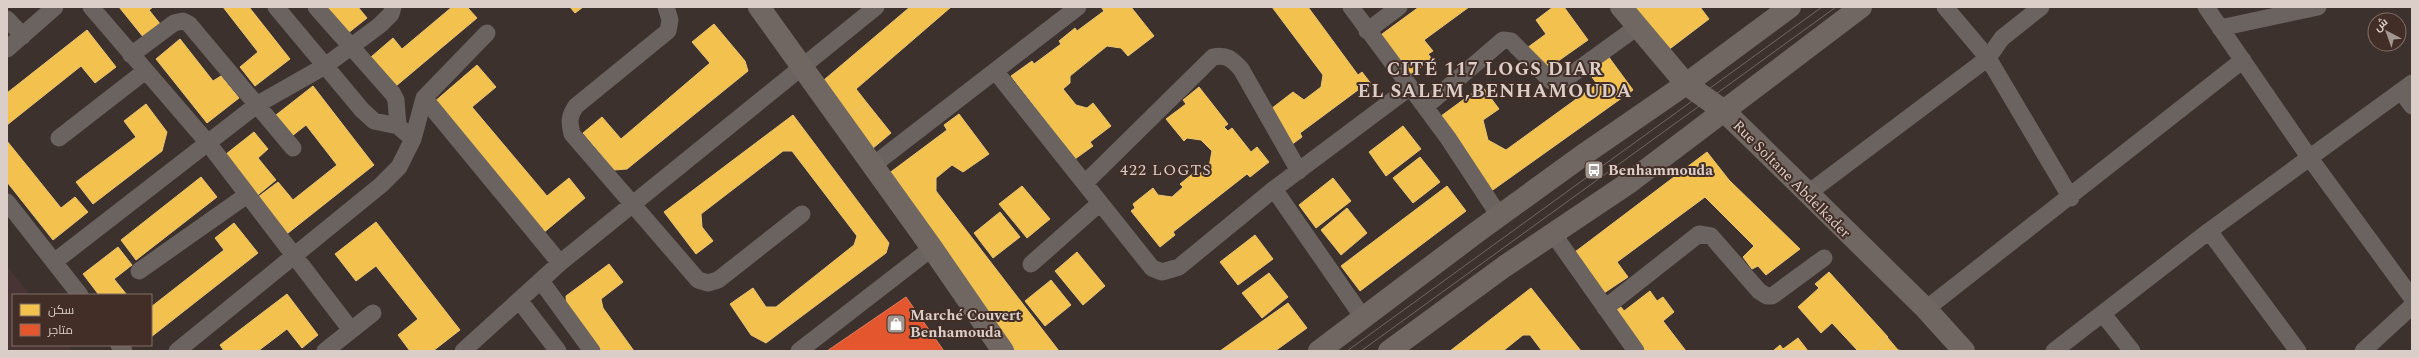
<svg xmlns="http://www.w3.org/2000/svg" width="2419" height="358" font-family="Spectral,Cairo,serif">
  <rect width="100%" height="100%" fill="#3c312c"/>
  <path fill="#483435" d="M 7,266 L 30,295 L 13,295 L 13,345 L 68,345 L 73,351 L 7,351 Z"/>
  <path fill="#f2c14e" stroke="#ebc573" d="M 119,7 L 153,7 L 149,10 L 161,25 L 144,38 Z
    M 223,7 L 249,7 L 290,59 L 255,86 L 240,67 L 258,52 Z
    M 319,7 L 358,7 L 367,18 L 343,37 Z
    M 452,7 L 467,7 L 477,18 L 396,86 L 371,57 L 393,38 L 402,49 Z
    M 570,7 L 583,7 L 575,13 Z
    M 910,7 L 951,7 L 856,89 L 867,103 L 847,118 L 818,85 Z
    M 1101,7 L 1131,7 L 1154,36 L 1128,56 L 1121,48 L 1107,46 L 1070,76 L 1070,83 L 1063,89 L 1076,105 L 1087,108 L 1093,103 L 1111,126 L 1090,142 L 1093,146 L 1075,159 L 1011,76 L 1032,61 L 1034,64 L 1061,44 L 1059,41 L 1075,28 L 1077,31 L 1104,11 Z
    M 1272,7 L 1308,7 L 1358,75 L 1362,72 L 1372,85 L 1360,93 L 1358,90 L 1300,133 L 1302,137 L 1291,145 L 1267,112 L 1293,92 L 1304,100 L 1321,87 L 1323,75 Z
    M 1419,7 L 1469,7 L 1424,40 L 1433,51 L 1428,54 L 1432,59 L 1408,77 L 1378,37 Z
    M 1553,7 L 1564,7 L 1588,40 L 1544,71 L 1527,48 L 1546,34 L 1536,20 Z
    M 1635,7 L 1700,7 L 1709,19 L 1663,54 Z
    M 714,24 L 745,61 L 748,71 L 627,169 L 614,170 L 583,133 L 602,117 L 621,139 L 710,63 L 692,42 Z
    M 87,30 L 116,67 L 95,83 L 81,66 L 7,125 L 7,93 Z
    M 180,39 L 213,81 L 221,76 L 239,98 L 207,123 L 156,59 Z
    M 1608,56 L 1633,90 L 1490,192 L 1437,119 L 1482,86 L 1499,109 L 1483,120 L 1488,140 L 1506,150 L 1597,84 L 1587,70 Z
    M 477,65 L 496,87 L 472,107 L 547,196 L 569,178 L 585,198 L 542,234 L 433,103 Z
    M 313,86 L 374,165 L 283,237 L 254,200 L 278,182 L 293,200 L 337,165 L 306,125 L 292,136 L 276,115 Z
    M 1199,87 L 1228,124 L 1224,127 L 1228,131 L 1232,128 L 1251,152 L 1257,147 L 1269,162 L 1250,177 L 1247,174 L 1173,232 L 1175,235 L 1160,247 L 1131,211 L 1135,208 L 1133,204 L 1153,188 L 1158,195 L 1172,197 L 1183,187 L 1180,184 L 1196,171 L 1199,174 L 1209,167 L 1212,151 L 1201,140 L 1187,138 L 1184,141 L 1166,119 L 1186,104 L 1183,100 Z
    M 867,103 L 891,133 L 872,149 L 847,118 Z
    M 146,104 L 167,132 L 162,151 L 93,204 L 76,182 L 136,137 L 124,121 Z
    M 959,114 L 989,154 L 963,172 L 952,165 L 936,178 L 936,191 L 1059,351 L 1015,351 L 884,177 L 947,130 L 944,125 Z
    M 793,115 L 889,243 L 886,253 L 766,343 L 751,335 L 730,304 L 753,288 L 766,307 L 776,307 L 854,245 L 857,236 L 792,151 L 783,151 L 701,214 L 702,227 L 713,241 L 696,254 L 664,212 Z
    M 1403,126 L 1421,149 L 1386,176 L 1369,152 Z
    M 254,132 L 268,149 L 258,158 L 276,180 L 254,198 L 221,158 Z
    M 7,141 L 61,208 L 75,197 L 88,212 L 53,240 L 7,182 Z
    M 1707,152 L 1729,180 L 1800,249 L 1766,275 L 1758,266 L 1752,269 L 1743,257 L 1754,246 L 1705,197 L 1617,262 L 1628,277 L 1601,295 L 1571,255 Z
    M 1420,157 L 1440,182 L 1413,203 L 1393,178 Z
    M 201,177 L 217,197 L 136,260 L 121,240 Z
    M 1333,178 L 1351,201 L 1316,228 L 1299,205 Z
    M 1022,186 L 1050,219 L 1027,238 L 999,204 Z
    M 1447,186 L 1466,211 L 1360,291 L 1341,266 Z
    M 1347,208 L 1367,233 L 1341,255 L 1321,230 Z
    M 1000,212 L 1020,237 L 993,258 L 974,233 Z
    M 376,222 L 460,330 L 433,351 L 410,351 L 398,335 L 418,319 L 376,266 L 356,281 L 335,254 Z
    M 234,223 L 258,253 L 151,337 L 151,307 L 224,250 L 215,238 Z
    M 1255,235 L 1273,259 L 1238,285 L 1220,262 Z
    M 118,247 L 132,265 L 114,279 L 127,295 L 99,295 L 83,274 Z
    M 1077,252 L 1105,286 L 1083,305 L 1055,271 Z
    M 609,264 L 623,282 L 601,299 L 603,308 L 634,351 L 594,351 L 567,315 L 566,296 Z
    M 1829,272 L 1888,337 L 1872,351 L 1858,351 L 1832,323 L 1821,333 L 1798,307 L 1819,288 L 1815,284 Z
    M 1269,273 L 1288,297 L 1262,318 L 1242,293 Z
    M 1051,280 L 1071,305 L 1045,326 L 1025,301 Z
    M 1531,288 L 1581,351 L 1542,351 L 1530,335 L 1523,335 L 1503,351 L 1450,351 Z
    M 1650,291 L 1657,301 L 1663,297 L 1674,312 L 1663,321 L 1686,351 L 1639,351 L 1611,314 L 1621,307 L 1624,311 Z
    M 287,294 L 318,335 L 302,348 L 287,329 L 258,351 L 224,351 L 220,345 Z
    M 1288,303 L 1307,328 L 1275,351 L 1220,351 Z
    M 1887,337 L 1898,350 L 1904,351 L 1872,351 Z
    M 1798,338 L 1808,351 L 1773,351 L 1780,345 L 1783,349 Z"/>
  <path fill="#e4572e" stroke="#e17b5c" d="M 906,297 L 944,351 L 827,351 Z"/>
  <g fill="none" stroke-linecap="round" stroke-linejoin="round">
    <path stroke="#6b6360" stroke-width="17" d="M 91,7 L 208,143 L 351,330
      M 316,7 L 393,94 L 396,100 L 398,126
      M 666,7 L 670,20 L 668,31 L 576,106 C 569,116 569,122 572,134 L 698,280 L 708,283 L 718,280 L 802,214
      M 1351,7 L 1448,138 L 1500,217
      M 1945,7 L 1988,58 L 2071,198
      M 2206,7 L 2309,157 L 2412,298
      M 7,19 L 23,36
      M 2220,28 L 2318,7
      M 1367,31 L 1399,7
      M 7,49 L 55,7
      M 131,55 L 174,23 L 183,21 L 189,24 L 293,148
      M 996,72 L 1152,268 L 1162,272 L 1179,267 L 1274,189 L 1409,88
      M 2401,91 L 2412,106
      M 424,98 L 560,263
      M 1425,107 L 1503,40 L 1511,41 L 1551,81 L 1561,82 L 1637,27
      M 59,138 L 144,72
      M 413,139 L 424,98 L 487,33
      M 872,166 L 1078,7
      M 1085,183 L 1213,57 C 1226,54 1232,59 1241,69 L 1299,171
      M 1274,189 L 1364,319
      M 1807,194 L 1988,58 L 2002,38 L 2041,7
      M 7,202 L 80,295
      M 2209,231 L 2298,351
      M 1554,235 L 1636,351
      M 54,262 L 258,104 L 325,66 L 380,25 L 391,14 L 393,7
      M 1031,264 L 1100,203
      M 139,271 L 247,195
      M 541,281 L 592,351
      M 519,300 L 558,351
      M 1605,308 L 1699,234 L 1711,236 L 1759,291 L 1767,296 L 1772,296 L 1824,258
      M 1926,309 L 2243,60
      M 2103,314 L 2132,351
      M 119,345 L 124,351
      M 177,351 L 381,185 L 399,167 L 413,139 L 398,126 L 374,121 L 362,110 L 276,7
      M 325,351 L 373,313
      M 463,351 L 560,263 L 876,7
      M 799,351 L 932,248
      M 2054,351 L 2209,231 L 2412,83
      M 2363,351 L 2412,306"/>
    <path stroke="#706762" stroke-width="22" d="M 759,7 L 932,248 L 1003,351
      M 1621,7 L 1686,84 L 1724,111 L 1758,144 L 1926,309 L 1964,351
      M 1319,351 L 1477,232 L 1586,153 L 1686,84 L 1790,7
      M 1389,351 L 1505,266 L 1630,182 L 1861,7"/>
    <path stroke="#706864" stroke-width="1" d="M 1347,351 L 1822,7
      M 1361,351 L 1836,7"/>
  </g>
  <defs>
    <symbol id="bus-square" viewBox="-11 -11 22 22"><rect x="-9" y="-9" width="18" height="18" rx="4" fill="#a39791" stroke="#422e26"/><path d="M-5-6H5V4H4V6H2V4H-2V6H-4V4H-5ZM-3.5-4V0h7V-4ZM-3.5 1.2v1.5H-2V1.2ZM2 1.2v1.5H3.5V1.2Z" fill="#fff"/></symbol>
    <symbol id="shop-square" viewBox="-11 -11 22 22"><rect x="-9" y="-9" width="18" height="18" rx="4" fill="#a39791" stroke="#422e26"/><path d="M-5-2.5h2.3a2.7 3.5 0 0 1 5.4 0H5L5.5 6h-11ZM-1.5-2.5h3a1.5 2.3 0 0 0-3 0Z" fill="#fff"/></symbol>
  </defs>
  <g fill-rule="evenodd">
    <use href="#bus-square" x="1583" y="159" width="22" height="22"/>
    <use href="#shop-square" x="885" y="313" width="22" height="22"/>
  </g>
  <g text-anchor="middle" stroke-width="4" stroke-linejoin="round" paint-order="stroke">
    <g font-size="15" font-weight="bold" fill="#dbcec8" stroke="#422e26" text-anchor="start">
      <text x="1608" y="175">Benhammouda</text>
      <text x="910" y="320">Marché Couvert<tspan x="910" dy="17">Benhamouda</tspan></text>
    </g>
    <g font-size="15" fill="#dbcec8" stroke="#422e26">
      <text transform="translate(1792 179) rotate(45)" y="5">Rue Soltane Abdelkader</text>
    </g>
    <g font-size="16" letter-spacing="1" fill="#dbcec8" stroke="#422e26">
      <text x="1166" y="175">422 LOGTS</text>
    </g>
    <g font-size="19" font-weight="bold" letter-spacing="1" fill="#dbcec8" stroke="#422e26">
      <text x="1495" y="75">CITÉ 117 LOGS DIAR<tspan x="1495" dy="22">EL SALEM,BENHAMOUDA</tspan></text>
    </g>
  </g>
  <rect width="2419" height="358" fill="none" stroke="#dbcec8" stroke-width="16"/>
  <rect x="12" y="294" width="140" height="52" fill="#422e26" stroke="#7f6e67"/>
  <rect x="20" y="304" width="20" height="12" fill="#f2c14e" stroke="#7f6e67"/>
  <text x="48" y="314" font-size="12" fill="#dbcec8">سكن</text>
  <rect x="20" y="324" width="20" height="12" fill="#e4572e" stroke="#7f6e67"/>
  <text x="48" y="334" font-size="12" fill="#dbcec8">متاجر</text>
  <g transform="translate(2387 32) rotate(319)"><circle r="19" fill="#422e26" stroke="#7f6e67"/>
  <path d="M0-3L7 15L0 10L-7 15Z" fill="#a39791"/>
  <text y="-6" font-size="11" font-weight="bold" text-anchor="middle" fill="#dbcec8">ش</text>
  </g>
</svg>
